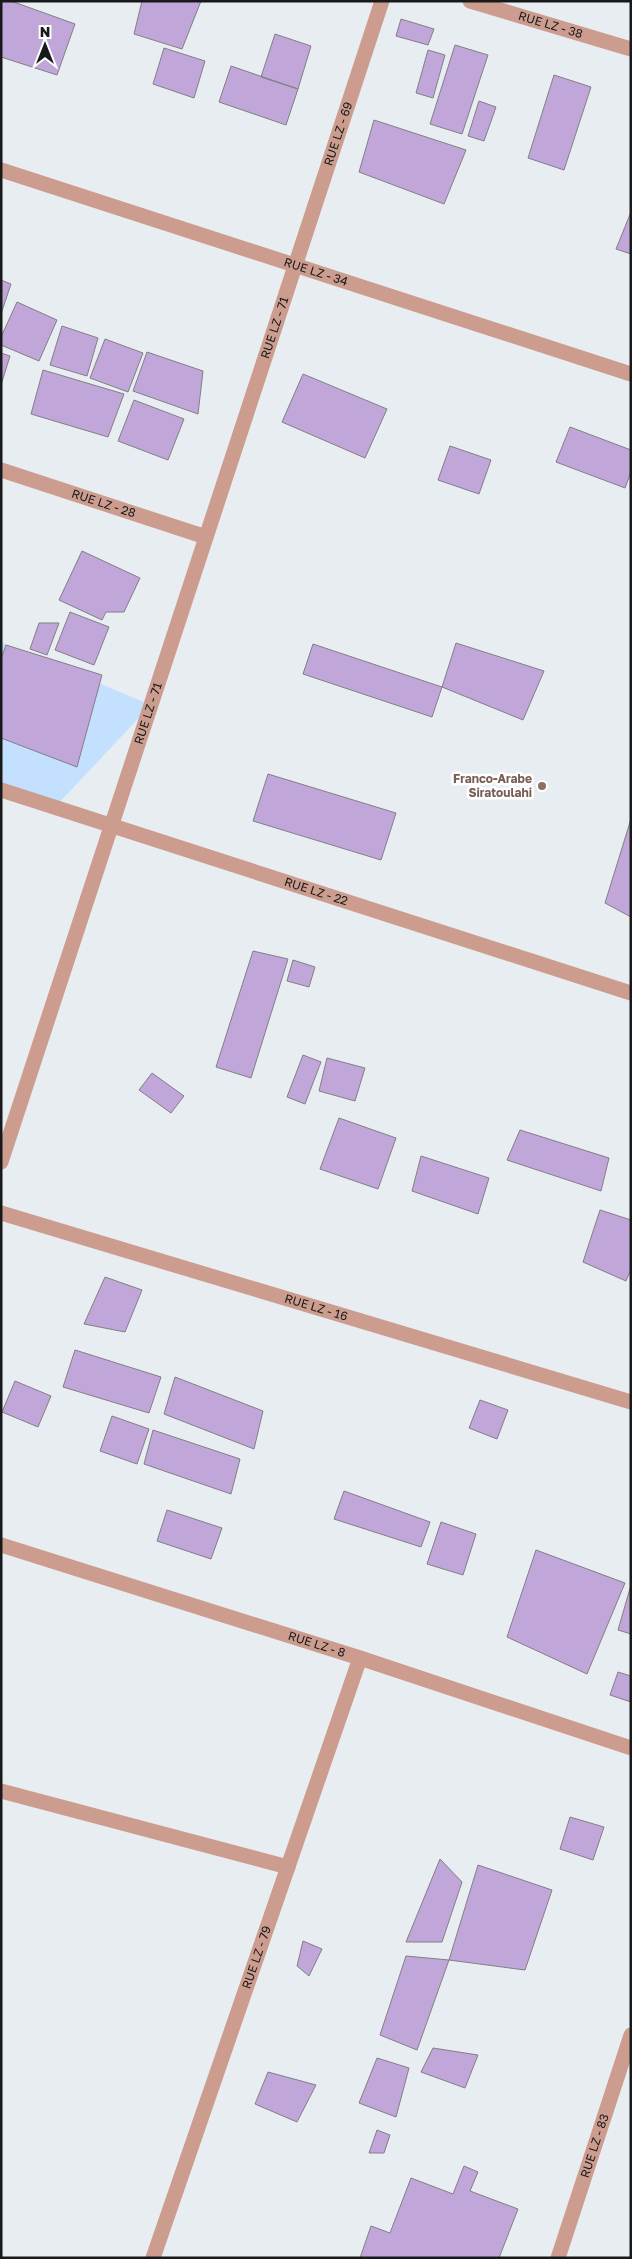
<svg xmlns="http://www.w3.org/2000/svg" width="632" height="2259" font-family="'Golos Text',sans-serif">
  <rect width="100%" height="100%" fill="#e8edf2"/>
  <path fill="#c3e1fe" d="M 1,642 L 151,705 L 55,807 L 1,790 Z"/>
  <path fill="#c0a6d9" stroke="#827f85" d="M 1,1 L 11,1 L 75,24 L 57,75 L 1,57 Z
    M 142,1 L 201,1 L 182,49 L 134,34 Z
    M 401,19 L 434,29 L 428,45 L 396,36 Z
    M 275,34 L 311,46 L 298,89 L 261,77 Z
    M 455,45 L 488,55 L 462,134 L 430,124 Z
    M 164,48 L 205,61 L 194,98 L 153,84 Z
    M 428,50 L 445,55 L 433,98 L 416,93 Z
    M 231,66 L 298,89 L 286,125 L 219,102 Z
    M 554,75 L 591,87 L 564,170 L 528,158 Z
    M 479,101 L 496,107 L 484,141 L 468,136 Z
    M 374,120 L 466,150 L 444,204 L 359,172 Z
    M 631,212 L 631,254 L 616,249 Z
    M 1,280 L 11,284 L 1,314 Z
    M 17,302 L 57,320 L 39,361 L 1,345 L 1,337 Z
    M 62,326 L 98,338 L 87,376 L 50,365 Z
    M 105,339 L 143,353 L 128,392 L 90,378 Z
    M 147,352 L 203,371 L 198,414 L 133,391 Z
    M 1,353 L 10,356 L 1,385 Z
    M 43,370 L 124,394 L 108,437 L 31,414 Z
    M 303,374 L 387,409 L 365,458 L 282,422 Z
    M 134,400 L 184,419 L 168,460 L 118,441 Z
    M 570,427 L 631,450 L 631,472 L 625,488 L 556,462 Z
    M 450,446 L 491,460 L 479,494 L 438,480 Z
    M 82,551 L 140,578 L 124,612 L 106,612 L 102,620 L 59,600 Z
    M 70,612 L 109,627 L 94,665 L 55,650 Z
    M 39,623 L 59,623 L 47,655 L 30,649 Z
    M 456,643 L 544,671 L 523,720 L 442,687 Z
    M 313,644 L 442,687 L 432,717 L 303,674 Z
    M 6,645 L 102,675 L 77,767 L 1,738 L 1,659 Z
    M 268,774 L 396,813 L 381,860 L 253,821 Z
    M 631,819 L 631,917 L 605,903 Z
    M 253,951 L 288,959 L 251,1078 L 216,1067 Z
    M 293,960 L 315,967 L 309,987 L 287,981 Z
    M 303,1055 L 321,1062 L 305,1104 L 287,1097 Z
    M 327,1058 L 365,1068 L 355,1101 L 319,1091 Z
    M 152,1073 L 184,1096 L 171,1113 L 139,1090 Z
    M 339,1118 L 396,1138 L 378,1189 L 320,1169 Z
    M 520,1130 L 609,1158 L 601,1191 L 507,1160 Z
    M 421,1156 L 489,1178 L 478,1214 L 412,1191 Z
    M 600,1210 L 631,1220 L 631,1269 L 626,1281 L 583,1262 Z
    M 105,1277 L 142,1290 L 125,1332 L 84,1324 Z
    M 75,1350 L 161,1377 L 149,1413 L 63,1387 Z
    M 175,1377 L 263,1411 L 254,1449 L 164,1414 Z
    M 15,1381 L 51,1396 L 38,1427 L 2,1412 Z
    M 480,1400 L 508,1410 L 497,1439 L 469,1428 Z
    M 112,1416 L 149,1429 L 137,1464 L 100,1451 Z
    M 153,1430 L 240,1459 L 231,1494 L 144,1464 Z
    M 344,1491 L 430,1522 L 421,1547 L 334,1519 Z
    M 167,1510 L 222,1528 L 211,1559 L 157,1541 Z
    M 441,1522 L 476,1534 L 463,1575 L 427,1564 Z
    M 536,1550 L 625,1583 L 587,1674 L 507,1637 Z
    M 631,1585 L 631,1634 L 618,1630 Z
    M 618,1672 L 631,1676 L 631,1702 L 610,1695 Z
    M 570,1817 L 604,1827 L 593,1860 L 560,1849 Z
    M 440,1859 L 462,1882 L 442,1942 L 406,1942 Z
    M 478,1865 L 552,1890 L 525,1970 L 449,1960 Z
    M 303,1941 L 322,1949 L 309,1976 L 297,1966 Z
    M 406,1956 L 449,1960 L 417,2050 L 380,2035 Z
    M 433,2048 L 478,2055 L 465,2088 L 421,2072 Z
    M 377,2058 L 409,2068 L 396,2117 L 359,2103 Z
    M 268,2072 L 316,2085 L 297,2122 L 255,2104 Z
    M 377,2130 L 390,2135 L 384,2153 L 369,2153 Z
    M 464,2166 L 478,2172 L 470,2191 L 518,2209 L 499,2258 L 360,2258 L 371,2226 L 390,2233 L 411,2178 L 453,2194 Z"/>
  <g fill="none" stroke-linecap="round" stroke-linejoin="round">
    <path stroke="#cc9c8e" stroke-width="15" d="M 1,1791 L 288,1867"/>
    <g stroke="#cc9c8e" stroke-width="15">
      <path id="s1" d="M 470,1 L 631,49"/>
      <path id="s2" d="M 1,170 L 631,374"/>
      <path id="s3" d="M 1,470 L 206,537"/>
      <path id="s4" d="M 1,790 L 631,993"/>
      <path id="s5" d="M 1,1162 L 382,1"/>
      <path id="s6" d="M 1,1213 L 631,1402"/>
      <path id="s7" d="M 1,1545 L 360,1658 L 631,1748"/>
      <path id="s8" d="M 153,2258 L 360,1658"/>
      <path id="s9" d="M 558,2258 L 631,2035"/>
    </g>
  </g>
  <circle fill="#8d6e63" stroke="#fff" stroke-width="2" cx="542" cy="786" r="5"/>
  <g text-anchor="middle" stroke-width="5" stroke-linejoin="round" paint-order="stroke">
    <g font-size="12" fill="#17191b" stroke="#fff">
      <text dy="4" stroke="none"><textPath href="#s1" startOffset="84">RUE LZ - 38</textPath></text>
      <text dy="4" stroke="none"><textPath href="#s5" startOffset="1082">RUE LZ - 69</textPath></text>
      <text dy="4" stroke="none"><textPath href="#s2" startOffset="331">RUE LZ - 34</textPath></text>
      <text dy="4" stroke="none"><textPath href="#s5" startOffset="878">RUE LZ - 71</textPath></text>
      <text dy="4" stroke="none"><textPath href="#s3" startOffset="108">RUE LZ - 28</textPath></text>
      <text dy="4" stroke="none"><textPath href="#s5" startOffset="472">RUE LZ - 71</textPath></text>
      <text dy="4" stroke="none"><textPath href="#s4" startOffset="331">RUE LZ - 22</textPath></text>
      <text dy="4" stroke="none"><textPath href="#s6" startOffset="329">RUE LZ - 16</textPath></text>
      <text dy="4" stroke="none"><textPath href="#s7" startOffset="331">RUE LZ - 8</textPath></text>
      <text dy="4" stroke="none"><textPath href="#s8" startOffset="318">RUE LZ - 79</textPath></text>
      <text dy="4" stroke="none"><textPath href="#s9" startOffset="118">RUE LZ - 83</textPath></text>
    </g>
    <g font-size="12" font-weight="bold" fill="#785e54" stroke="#fff" text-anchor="end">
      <text x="532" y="783">Franco-Arabe<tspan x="532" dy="14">Siratoulahi</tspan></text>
    </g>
  </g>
  <rect width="632" height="2259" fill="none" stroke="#17191b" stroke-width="5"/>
  <g transform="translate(45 45)" stroke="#ffffff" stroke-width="4" paint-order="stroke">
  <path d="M0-4L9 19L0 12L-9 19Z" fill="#17191b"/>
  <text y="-8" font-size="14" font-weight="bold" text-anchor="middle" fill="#17191b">N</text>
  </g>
</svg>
